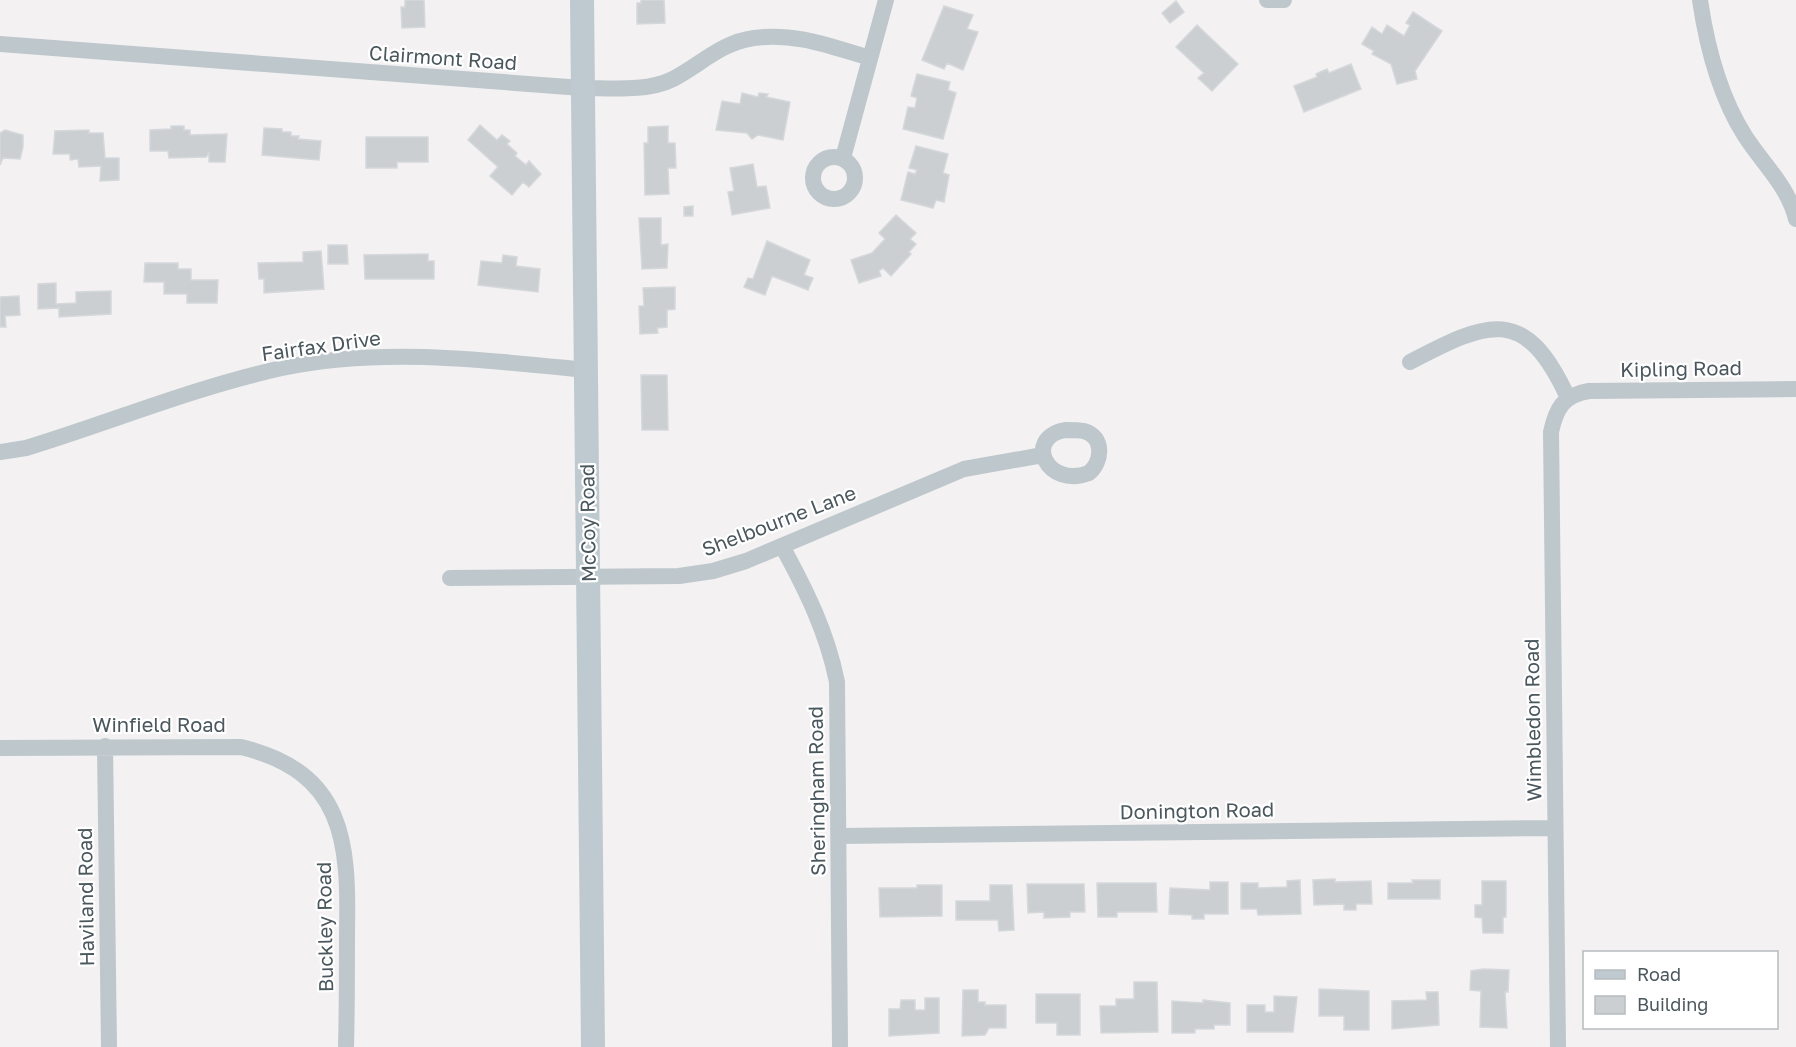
<svg xmlns="http://www.w3.org/2000/svg" width="1796" height="1047" font-family="'Golos Text',sans-serif">
  <rect width="100%" height="100%" fill="#f3f1f1"/>
  <path fill="#cbcfd2" stroke="#d5d8db" stroke-width="1.5" d="M 405,0 L 424,0 L 425,27 L 402,28 L 401,7 L 405,7 Z
    M 641,0 L 664,0 L 665,23 L 637,24 L 637,3 L 641,3 Z
    M 1176,1 L 1184,12 L 1170,23 L 1162,13 Z
    M 944,6 L 973,15 L 967,29 L 978,32 L 963,70 L 947,63 L 944,69 L 922,60 Z
    M 1413,12 L 1442,31 L 1415,71 L 1417,79 L 1397,84 L 1391,64 L 1372,54 L 1374,51 L 1362,44 L 1372,27 L 1382,34 L 1387,25 L 1404,36 L 1410,25 L 1406,23 Z
    M 1197,25 L 1238,64 L 1212,91 L 1198,78 L 1204,73 L 1176,47 Z
    M 1351,64 L 1361,89 L 1304,112 L 1294,86 L 1317,77 L 1316,74 L 1327,69 L 1329,73 Z
    M 917,74 L 950,82 L 948,90 L 956,93 L 943,139 L 903,129 L 908,107 L 915,108 L 917,98 L 911,96 Z
    M 742,93 L 758,97 L 759,93 L 768,94 L 766,97 L 790,102 L 783,140 L 758,135 L 752,139 L 747,133 L 716,130 L 722,101 L 740,104 Z
    M 480,125 L 497,140 L 502,135 L 510,141 L 507,144 L 517,153 L 515,156 L 526,165 L 529,161 L 541,174 L 529,187 L 523,182 L 512,195 L 490,176 L 498,167 L 468,140 Z
    M 171,126 L 184,126 L 184,130 L 190,130 L 190,135 L 227,134 L 225,162 L 209,162 L 209,153 L 206,157 L 169,158 L 168,151 L 150,151 L 150,130 L 171,129 Z
    M 668,126 L 668,143 L 675,143 L 676,168 L 668,168 L 669,194 L 645,195 L 644,143 L 648,143 L 648,127 Z
    M 264,128 L 282,129 L 282,132 L 291,132 L 291,136 L 299,136 L 298,139 L 321,141 L 319,160 L 262,155 Z
    M 5,130 L 23,135 L 23,147 L 20,159 L 3,158 L 0,165 L 0,133 Z
    M 89,130 L 89,133 L 103,133 L 105,158 L 119,158 L 119,180 L 100,181 L 101,166 L 79,167 L 78,159 L 70,160 L 70,154 L 53,154 L 55,131 Z
    M 366,137 L 428,137 L 428,162 L 397,162 L 397,168 L 366,168 Z
    M 916,146 L 948,154 L 943,173 L 949,175 L 944,202 L 936,200 L 933,208 L 901,200 L 908,172 L 915,174 L 917,170 L 909,168 Z
    M 753,164 L 757,187 L 766,186 L 770,208 L 732,215 L 728,192 L 734,191 L 730,168 Z
    M 693,206 L 693,216 L 684,216 L 684,207 Z
    M 896,215 L 916,233 L 910,239 L 916,244 L 909,252 L 911,254 L 891,276 L 883,268 L 879,271 L 881,276 L 859,283 L 851,260 L 872,253 L 885,239 L 879,233 Z
    M 639,218 L 661,218 L 661,245 L 668,244 L 667,268 L 642,269 Z
    M 767,241 L 810,260 L 804,275 L 813,278 L 808,290 L 772,276 L 765,295 L 744,287 L 748,278 L 753,279 Z
    M 328,245 L 347,245 L 348,264 L 328,264 Z
    M 321,251 L 324,289 L 264,293 L 264,279 L 259,279 L 258,263 L 303,262 L 303,252 Z
    M 428,254 L 428,261 L 434,261 L 434,279 L 365,279 L 364,255 Z
    M 503,255 L 517,257 L 516,266 L 540,269 L 538,292 L 478,285 L 481,261 L 502,263 Z
    M 145,263 L 178,263 L 178,269 L 191,269 L 191,280 L 218,280 L 217,303 L 187,303 L 187,294 L 164,294 L 164,282 L 144,282 Z
    M 56,283 L 56,304 L 76,303 L 76,292 L 111,291 L 111,314 L 59,317 L 59,308 L 38,309 L 38,284 Z
    M 675,287 L 675,309 L 667,310 L 667,327 L 657,328 L 658,333 L 640,334 L 639,306 L 644,306 L 643,288 Z
    M 19,296 L 20,315 L 5,316 L 6,327 L 0,327 L 0,297 Z
    M 641,375 L 667,375 L 668,430 L 642,430 Z
    M 1335,879 L 1335,882 L 1371,881 L 1372,904 L 1356,904 L 1356,910 L 1344,910 L 1344,904 L 1314,905 L 1313,880 Z
    M 1300,880 L 1301,914 L 1258,915 L 1257,909 L 1241,909 L 1241,883 L 1258,883 L 1258,888 L 1287,887 L 1287,881 Z
    M 1412,880 L 1440,880 L 1440,899 L 1388,899 L 1388,883 L 1413,883 Z
    M 1482,881 L 1506,881 L 1506,917 L 1503,917 L 1503,933 L 1483,933 L 1482,918 L 1475,917 L 1475,905 L 1482,905 Z
    M 1210,882 L 1228,882 L 1228,914 L 1204,914 L 1204,919 L 1192,919 L 1192,915 L 1169,914 L 1170,888 L 1210,890 Z
    M 1097,883 L 1156,883 L 1157,912 L 1117,912 L 1117,917 L 1098,917 Z
    M 1027,884 L 1084,884 L 1085,912 L 1070,912 L 1070,917 L 1044,918 L 1044,912 L 1028,913 Z
    M 917,885 L 942,885 L 942,916 L 880,917 L 879,888 L 917,888 Z
    M 990,885 L 1012,885 L 1014,930 L 999,931 L 998,920 L 956,920 L 956,901 L 990,901 Z
    M 1483,969 L 1509,970 L 1508,992 L 1505,992 L 1507,1028 L 1480,1027 L 1481,991 L 1470,990 L 1471,971 Z
    M 1134,982 L 1157,982 L 1158,1032 L 1101,1033 L 1100,1006 L 1116,1006 L 1116,999 L 1134,999 Z
    M 1319,989 L 1369,991 L 1369,1030 L 1344,1030 L 1344,1016 L 1319,1016 Z
    M 963,990 L 978,990 L 978,1002 L 985,1002 L 985,1005 L 1006,1005 L 1006,1028 L 989,1028 L 985,1035 L 962,1036 Z
    M 1426,992 L 1438,992 L 1439,1025 L 1392,1029 L 1392,1001 L 1427,1000 Z
    M 1036,994 L 1080,994 L 1080,1035 L 1057,1035 L 1057,1023 L 1036,1023 Z
    M 1274,996 L 1297,997 L 1293,1032 L 1247,1032 L 1247,1005 L 1265,1005 L 1265,1012 L 1274,1012 Z
    M 925,998 L 939,998 L 939,1033 L 889,1036 L 889,1009 L 900,1009 L 901,1000 L 915,1000 L 915,1010 L 925,1010 Z
    M 1203,1000 L 1230,1003 L 1230,1025 L 1214,1025 L 1214,1029 L 1195,1029 L 1195,1033 L 1172,1033 L 1172,1001 L 1203,1003 Z"/>
  <g fill="none" stroke-linecap="round" stroke-linejoin="round">
    <path stroke="#bdc7cc" stroke-width="16" d="M 1267,0 L 1284,0
      M 1700,0 C 1707,48 1719,95 1745,136 C 1763,164 1788,186 1796,219
      M 0,44 L 582,88 C 611,88 647,92 673,79 C 700,65 722,42 754,38 C 795,32 832,47 870,58
      M813 178a21 21 0 1 1 42 0a21 21 0 1 1-42 0Z
      M 843,158 L 886,0
      M 1410,362 C 1488,321 1525,304 1568,398
      M 1065,430 C 1071,430 1079,430 1084,431 C 1105,437 1102,462 1089,473 C 1047,489 1023,438 1065,430 Z
      M 0,452 L 26,448 C 111,422 195,387 282,368 C 382,347 486,360 586,370
      M 782,546 C 806,590 827,632 837,682 L 840,1047
      M 450,578 L 679,576 L 713,571 L 746,561 L 964,469 L 1043,455
      M 105,746 L 109,1047
      M 0,748 L 241,747 C 344,772 349,841 347,932 C 347,970 347,1009 346,1047
      M 839,836 L 1555,828
      M 1558,1047 L 1551,432 C 1556,409 1563,395 1589,391 L 1796,389"/>
    <path stroke="#becad0" stroke-width="24" d="M 582,0 L 593,1047"/>
  </g>
  <g text-anchor="middle" stroke-width="4.5" stroke-linejoin="round" paint-order="stroke">
    <g font-size="20" fill="#4a575d" stroke="#fff">
      <text transform="translate(443 58) rotate(4)" y="7">Clairmont Road</text>
      <text transform="translate(321 346) rotate(-8)" y="7">Fairfax Drive</text>
      <text transform="translate(1681 369) rotate(-1)" y="7">Kipling Road</text>
      <text transform="translate(779 521) rotate(-21)" y="7">Shelbourne Lane</text>
      <text transform="translate(588 523) rotate(-91)" y="7">McCoy Road</text>
      <text transform="translate(1533 720) rotate(-91)" y="7">Wimbledon Road</text>
      <text x="159" y="732">Winfield Road</text>
      <text transform="translate(817 791) rotate(-91)" y="7">Sheringham Road</text>
      <text transform="translate(1197 811) rotate(-1)" y="7">Donington Road</text>
      <text transform="translate(86 897) rotate(-91)" y="7">Haviland Road</text>
      <text transform="translate(325 927) rotate(-91)" y="7">Buckley Road</text>
    </g>
  </g>
  <rect x="1583" y="951" width="195" height="78" fill="#ffffff" stroke="#b7bcbe" stroke-width="1.5"/>
  <rect x="1595" y="970" width="30" height="9" fill="#becad0" stroke="#b7bcbe" stroke-width="1.5"/>
  <text x="1637" y="981" font-size="18" fill="#4a575d">Road</text>
  <rect x="1595" y="996" width="30" height="18" fill="#cbcfd2" stroke="#b7bcbe" stroke-width="1.5"/>
  <text x="1637" y="1011" font-size="18" fill="#4a575d">Building</text>
</svg>
